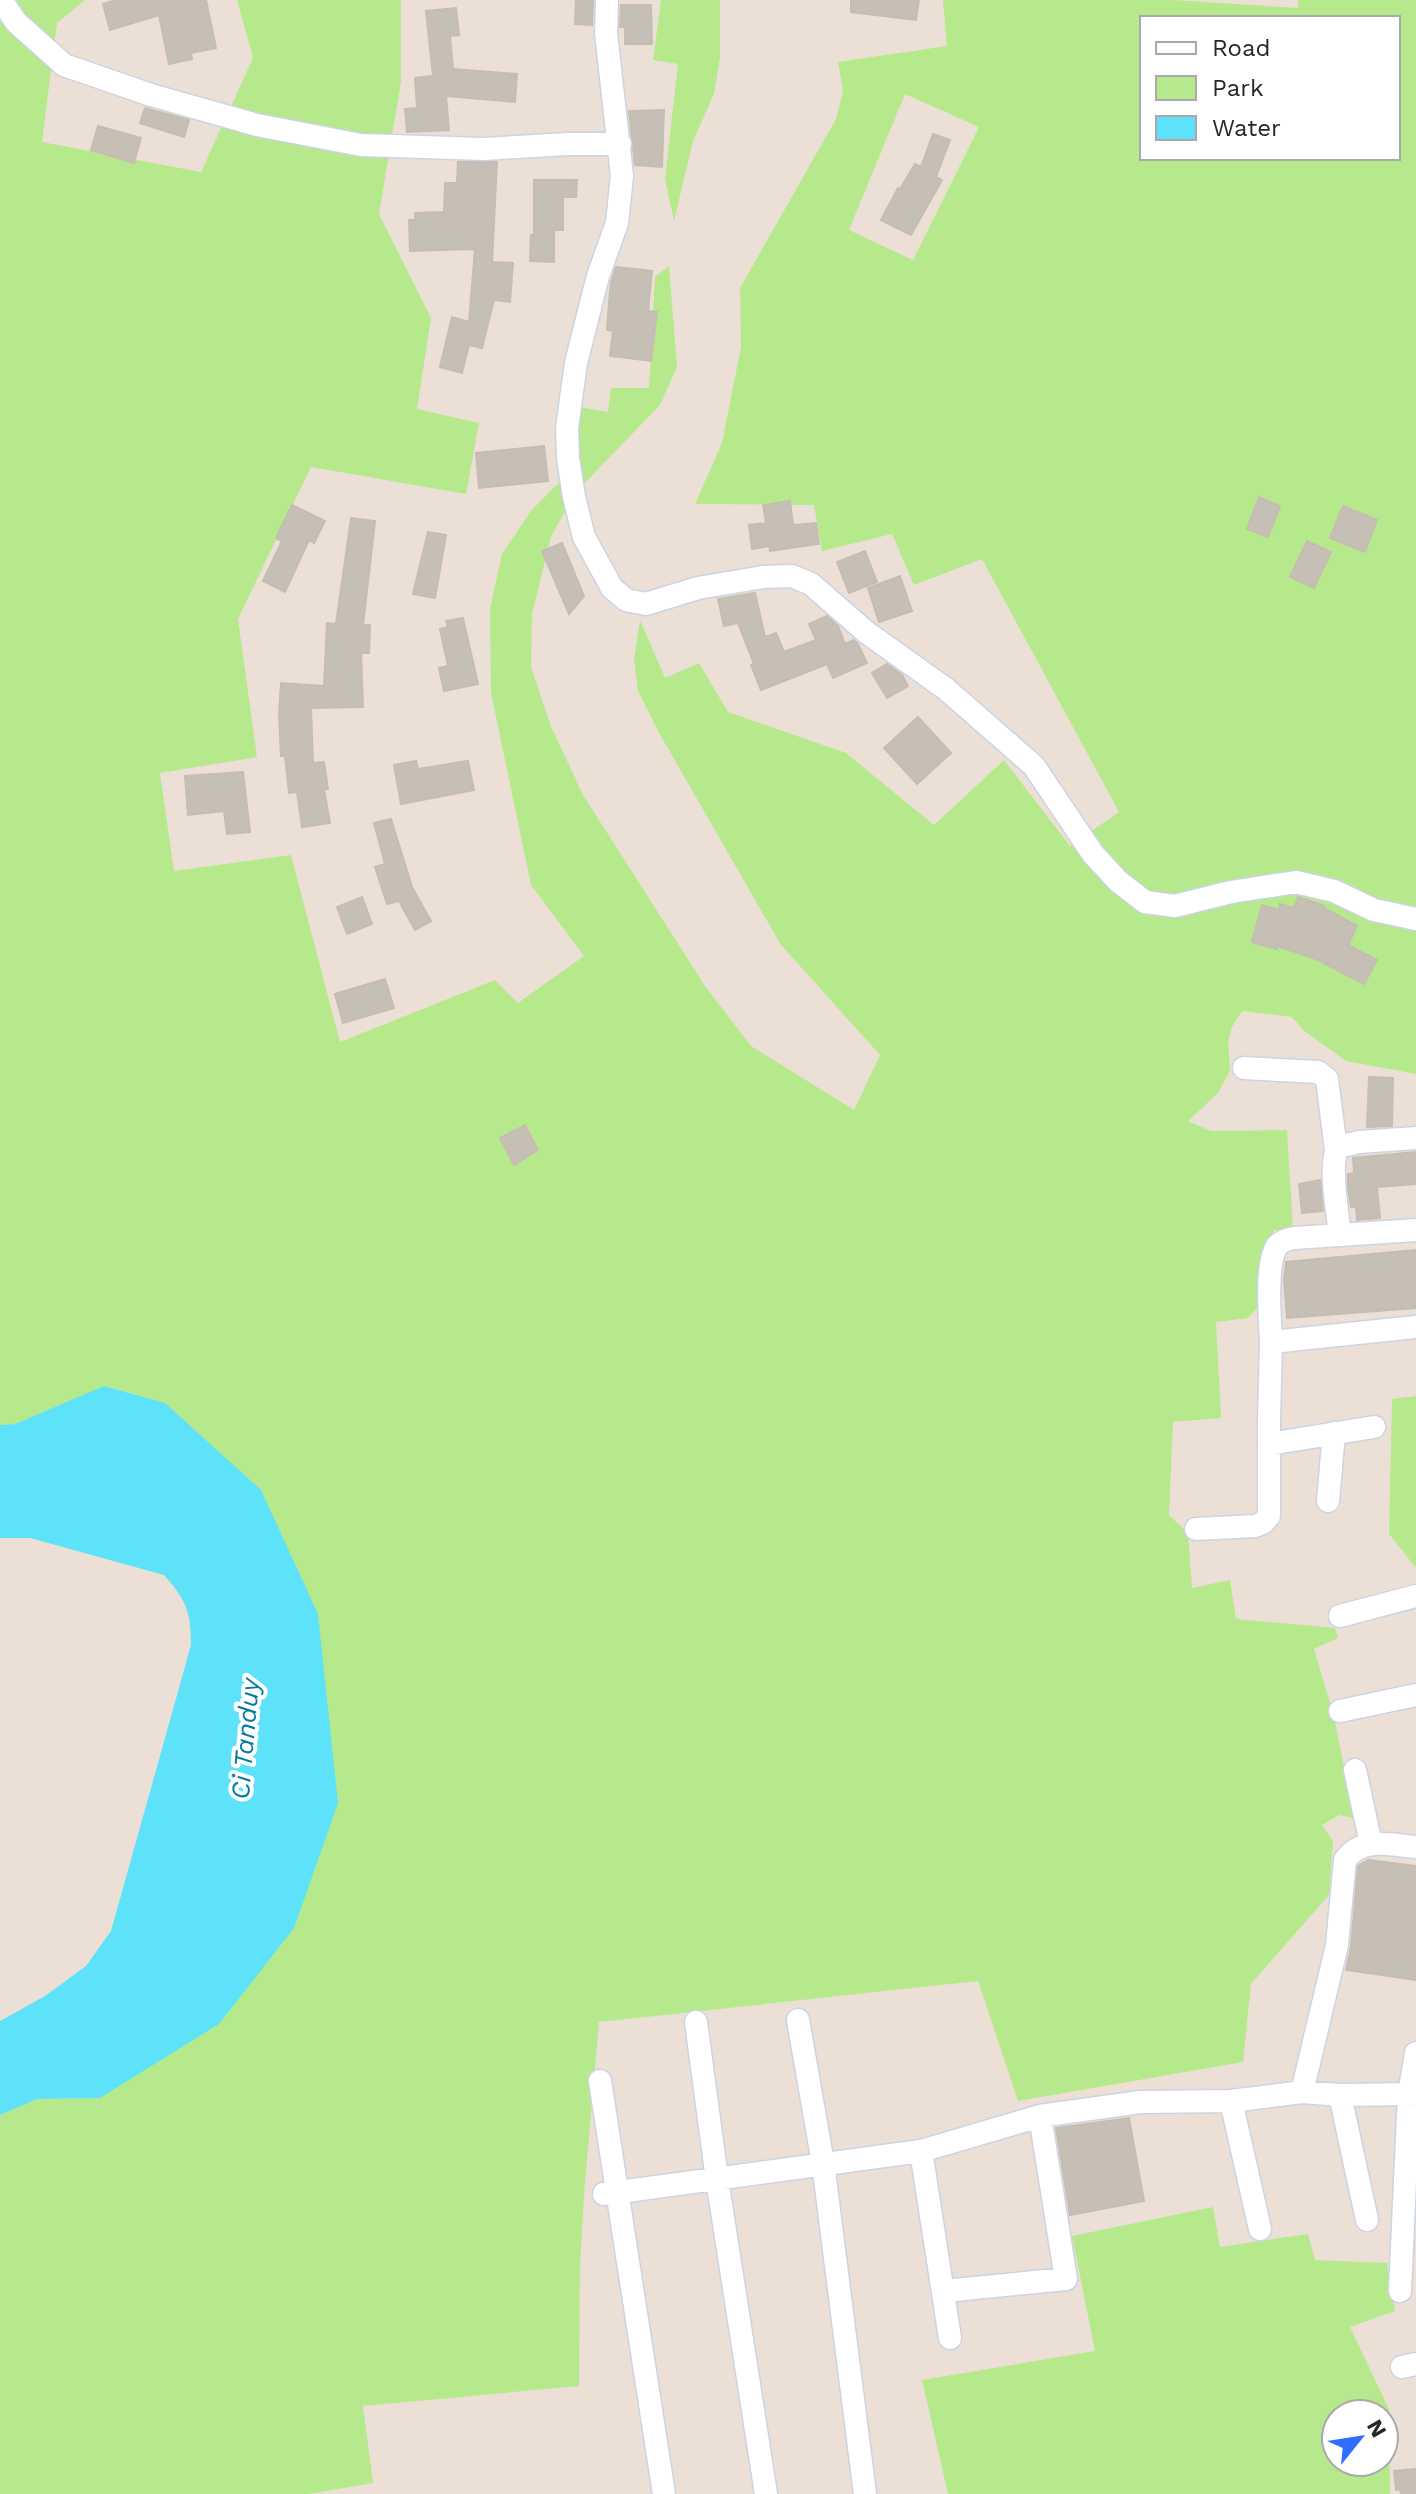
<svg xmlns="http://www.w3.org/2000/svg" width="1416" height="2494" font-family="'Work Sans',sans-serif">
  <rect width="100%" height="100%" fill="#ece0d6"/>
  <path fill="#b6e98c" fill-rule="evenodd" d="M 0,0 L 85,0 L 57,23 L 42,142 L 201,172 L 253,58 L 237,0 L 401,0 L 401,82 L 379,214 L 431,318 L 417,409 L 479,423 L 466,494 L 311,467 L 238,619 L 257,757 L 160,773 L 174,871 L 291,855 L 340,1042 L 495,980 L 518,1003 L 584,956 L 531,885 L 491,693 L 490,609 L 502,554 L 531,511 L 579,462 L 579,407 L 608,412 L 611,388 L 649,388 L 655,277 L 669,266 L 677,367 L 660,405 L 575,493 L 551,537 L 532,614 L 531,667 L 550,724 L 583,795 L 705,986 L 751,1046 L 854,1110 L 880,1055 L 781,945 L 659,733 L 638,691 L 634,660 L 640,620 L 665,678 L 699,663 L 728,712 L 846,753 L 934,825 L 1004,760 L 1070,846 L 1119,812 L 982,559 L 914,585 L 892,534 L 822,551 L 814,505 L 695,504 L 722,443 L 741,347 L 740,288 L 836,119 L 843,91 L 838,62 L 947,46 L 943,0 L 1173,0 L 1298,8 L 1298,0 L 1416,0 L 1416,1074 L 1346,1061 L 1303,1030 L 1292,1017 L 1242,1011 L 1232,1027 L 1228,1042 L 1230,1071 L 1218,1093 L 1188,1121 L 1211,1131 L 1287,1130 L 1293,1230 L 1273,1230 L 1263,1302 L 1248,1318 L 1216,1322 L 1221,1418 L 1173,1422 L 1169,1515 L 1188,1533 L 1192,1588 L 1230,1580 L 1236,1619 L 1335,1628 L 1338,1638 L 1314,1649 L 1334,1716 L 1354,1818 L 1339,1815 L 1322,1825 L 1333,1841 L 1329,1895 L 1251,1984 L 1243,2062 L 1018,2101 L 978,1981 L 599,2022 L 584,2195 L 580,2266 L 579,2386 L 363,2406 L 373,2483 L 309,2494 L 0,2494 L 0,2115 L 37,2099 L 100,2098 L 294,1928 L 165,1403 L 105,1386 L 15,1424 L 0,1425 ZM 1142,18 L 1398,18 L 1398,158 L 1142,158 ZM 905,94 L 979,127 L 913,260 L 849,230 Z
    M 661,0 L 720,0 L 720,58 L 714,94 L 693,141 L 674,221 L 665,179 L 678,64 L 653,60 Z
    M 1416,1396 L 1416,1568 L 1389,1534 L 1392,1399 Z
    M 1213,2207 L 1220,2247 L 1308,2234 L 1315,2260 L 1387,2263 L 1395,2311 L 1350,2327 L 1389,2409 L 1390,2494 L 948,2494 L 922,2380 L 1095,2351 L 1072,2236 ZM 1336,2414 L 1384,2414 L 1384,2462 L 1336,2462 Z"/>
  <path fill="#5de2fa" d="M 104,1386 L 165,1403 L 261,1490 L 318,1614 L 338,1803 L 294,1928 L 219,2024 L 100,2098 L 37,2099 L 0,2115 L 0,2021 L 45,1996 L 86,1966 L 111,1931 L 191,1645 C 191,1611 186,1600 164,1575 L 30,1538 L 0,1538 L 0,1425 L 15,1424 Z"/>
  <path fill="#c6bfb6" stroke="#c7bcb1" stroke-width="2" d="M 116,0 L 206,0 L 216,48 L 191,53 L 192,59 L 169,64 L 159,15 L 110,30 L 103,4 Z
    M 576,0 L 593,0 L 592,25 L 575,24 Z
    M 851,0 L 919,0 L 916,20 L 851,12 Z
    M 621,5 L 651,5 L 652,44 L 625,44 L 625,27 L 620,27 Z
    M 456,8 L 459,35 L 450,36 L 453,69 L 517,74 L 515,102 L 446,96 L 449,130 L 407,132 L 405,109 L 417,108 L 415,78 L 433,76 L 426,11 Z
    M 145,108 L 189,120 L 184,137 L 140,123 Z
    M 664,110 L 662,167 L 635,165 L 629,111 Z
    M 98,126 L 141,138 L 134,163 L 91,150 Z
    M 933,134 L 950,140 L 936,177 L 942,180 L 911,235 L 881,220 L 898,188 L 900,189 L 915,164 L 921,167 Z
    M 458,162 L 497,162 L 492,262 L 513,263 L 510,302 L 494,300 L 482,348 L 469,345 L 462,373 L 440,367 L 452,317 L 469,322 L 475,249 L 410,251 L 409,220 L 415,220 L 415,213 L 444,212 L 445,183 L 457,183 Z
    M 534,180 L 577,180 L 576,197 L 563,197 L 563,230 L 554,230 L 554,262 L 530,261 L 531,235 L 534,235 Z
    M 616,267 L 652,271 L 648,311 L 657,312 L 651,361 L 610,356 L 613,331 L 607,330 L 609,302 L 611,282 Z
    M 544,446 L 548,481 L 479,488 L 476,453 Z
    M 1259,497 L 1280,506 L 1268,537 L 1247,529 Z
    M 790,501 L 793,525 L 816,523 L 819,544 L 770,551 L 769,546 L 752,549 L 749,525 L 766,523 L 763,505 Z
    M 292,505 L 325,521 L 314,543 L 309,540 L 285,592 L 263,581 L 282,541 L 276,538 Z
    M 1343,506 L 1377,520 L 1365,552 L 1330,538 Z
    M 351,518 L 375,521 L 363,625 L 370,625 L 369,653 L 361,653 L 363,707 L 311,708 L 313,763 L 324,762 L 328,789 L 324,789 L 330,823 L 302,827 L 297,792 L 289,793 L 285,756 L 281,756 L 279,714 L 281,683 L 324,686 L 327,623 L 336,624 Z
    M 428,532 L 446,535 L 435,598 L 413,594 Z
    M 1307,541 L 1331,552 L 1314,588 L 1290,577 Z
    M 562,543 L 584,596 L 569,614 L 542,551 Z
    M 865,551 L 877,582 L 849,593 L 837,562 Z
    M 900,576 L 912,611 L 879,622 L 868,588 Z
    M 755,593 L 765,637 L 776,633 L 784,652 L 816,640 L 809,624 L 827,616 L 838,626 L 845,644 L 854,640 L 858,644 L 867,663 L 833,678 L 827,664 L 761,690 L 751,665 L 754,664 L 738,623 L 724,626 L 718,599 Z
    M 463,618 L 478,684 L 444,691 L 439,668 L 448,666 L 440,629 L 448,627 L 446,621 Z
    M 887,664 L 902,675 L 908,686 L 887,698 L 872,673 Z
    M 918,717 L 951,753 L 917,784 L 884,748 Z
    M 416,761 L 418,769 L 468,761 L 474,790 L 401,804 L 394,765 Z
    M 243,772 L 250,832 L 227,834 L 224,811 L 188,815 L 185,776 Z
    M 391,819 L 412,887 L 431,921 L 415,930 L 399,901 L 387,904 L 375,867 L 385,864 L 374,823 Z
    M 362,897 L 372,924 L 347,934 L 337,907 Z
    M 1298,897 L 1325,906 L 1324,908 L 1357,926 L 1348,945 L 1377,960 L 1364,984 L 1316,959 L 1277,946 L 1277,949 L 1252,942 L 1262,905 L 1279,910 L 1280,904 L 1294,908 Z
    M 385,979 L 394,1008 L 343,1023 L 335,994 Z
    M 1369,1077 L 1393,1078 L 1392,1126 L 1367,1127 Z
    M 525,1125 L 538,1150 L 514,1165 L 500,1138 Z
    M 1415,1152 L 1416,1184 L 1377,1187 L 1380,1218 L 1357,1220 L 1356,1207 L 1351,1207 L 1348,1188 L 1348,1174 L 1354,1173 L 1353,1158 Z
    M 1320,1180 L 1323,1211 L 1302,1213 L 1299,1184 Z
    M 1416,1250 L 1416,1308 L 1287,1318 L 1284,1279 L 1286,1262 Z
    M 1368,1860 L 1416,1866 L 1416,1980 L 1346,1970 L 1351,1947 L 1358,1866 Z
    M 1129,2118 L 1144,2201 L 1070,2215 L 1056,2128 Z
    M 1416,2469 L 1416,2494 L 1401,2494 L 1400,2489 L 1396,2490 L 1394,2471 Z"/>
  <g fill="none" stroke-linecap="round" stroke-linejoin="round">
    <defs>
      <path id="street" d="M 1,0 L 16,22 L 64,65 L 151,95 L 257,125 L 361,145 L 484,149 L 568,144 L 620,144
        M 607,0 L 606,33 L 622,176 L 617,223 L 598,276 L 576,363 L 567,428 L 568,458 L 574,497 L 584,537 L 612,588 L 626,600 L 646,604 L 698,588 L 763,577 L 792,576 L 811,584 L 866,632 L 946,689 L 1034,766 L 1093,854 L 1118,881 L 1145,902 L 1175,906 L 1231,892 L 1296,882 L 1334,891 L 1374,910 L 1416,919
        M 1244,1068 L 1318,1072 L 1327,1079 L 1336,1150
        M 1340,1235 C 1338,1214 1328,1164 1338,1147 L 1359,1142 L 1416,1138
        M 1271,1342 C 1270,1322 1265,1263 1277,1246 C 1281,1241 1288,1239 1294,1238 L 1416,1230
        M 1269,1444 L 1374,1427
        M 1328,1501 L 1334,1433
        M 1196,1529 L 1255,1526 L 1263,1523 L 1269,1516 L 1269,1419 L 1271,1342 L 1416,1327
        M 1340,1616 L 1416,1596
        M 1340,1711 L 1416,1695
        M 1355,1770 L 1371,1844
        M 798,2020 L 823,2163 L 865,2494
        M 696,2022 L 717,2179 L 766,2494
        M 600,2081 L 664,2494
        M 1302,2092 L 1337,1945 L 1345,1860 C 1362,1836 1391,1845 1416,1847
        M 1340,2095 L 1367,2220
        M 1231,2101 L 1260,2229
        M 921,2151 L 950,2338
        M 604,2194 L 921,2151 L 1040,2116 L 1140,2102 L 1231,2101 L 1302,2092 L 1340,2095 L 1416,2094
        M 944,2291 L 1066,2279 L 1040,2116
        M 1400,2291 L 1409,2094 L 1416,2053
        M 1402,2367 L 1416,2364"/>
    </defs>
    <use href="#street" stroke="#ccd3e2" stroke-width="25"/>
    <use href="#street" stroke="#fff" stroke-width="22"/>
  </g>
  <g text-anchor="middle" stroke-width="8" stroke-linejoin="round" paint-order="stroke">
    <g font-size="26" font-style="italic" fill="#007ca2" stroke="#fff">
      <text transform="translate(245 1739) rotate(-85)" y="9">Ci Tanduy</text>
    </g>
  </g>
  <rect x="1140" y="16" width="260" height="144" fill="#ffffff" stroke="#a9a9a9" stroke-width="2"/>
  <rect x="1156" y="42" width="40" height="12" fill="#ffffff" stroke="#a9a9a9" stroke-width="2"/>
  <text x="1212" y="56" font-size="24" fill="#272727">Road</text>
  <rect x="1156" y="76" width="40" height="24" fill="#b6e98c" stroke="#a9a9a9" stroke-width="2"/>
  <text x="1212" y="96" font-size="24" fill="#272727">Park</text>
  <rect x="1156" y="116" width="40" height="24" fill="#5de2fa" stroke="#a9a9a9" stroke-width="2"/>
  <text x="1212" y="136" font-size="24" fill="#272727">Water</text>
  <g transform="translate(1360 2438) rotate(60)"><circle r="38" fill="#ffffff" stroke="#a9a9a9" stroke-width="2"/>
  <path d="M0-6L14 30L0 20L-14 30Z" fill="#306eff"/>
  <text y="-12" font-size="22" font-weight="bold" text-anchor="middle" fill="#272727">N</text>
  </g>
</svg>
